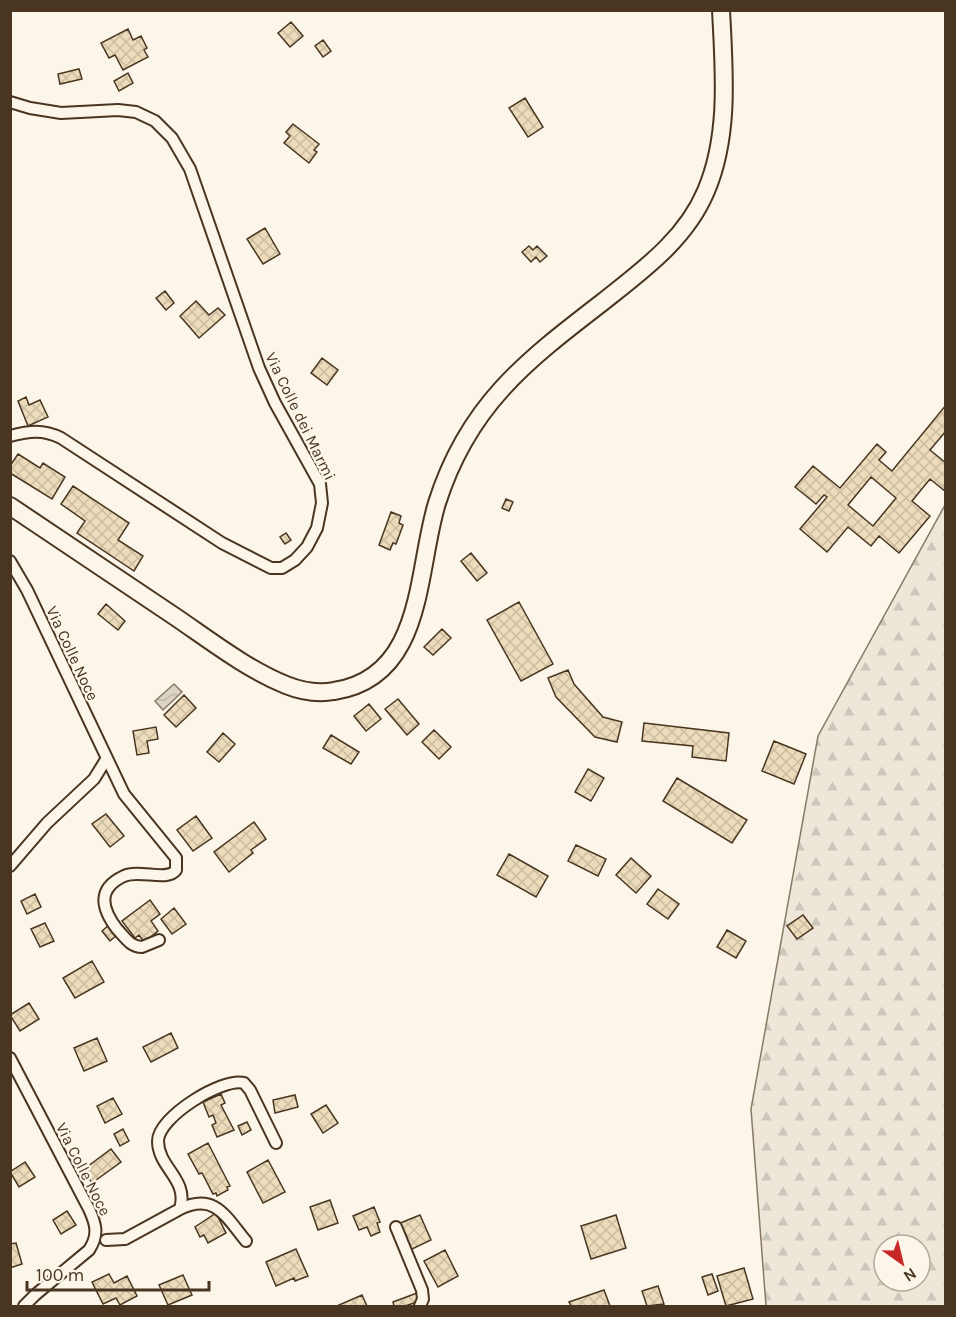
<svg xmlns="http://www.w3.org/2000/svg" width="956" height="1317" font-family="Karla,sans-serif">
  <defs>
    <pattern id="forest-firs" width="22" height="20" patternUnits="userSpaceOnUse" patternTransform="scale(1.5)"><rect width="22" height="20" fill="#ede6d9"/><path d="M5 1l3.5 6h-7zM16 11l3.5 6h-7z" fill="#cdc6ba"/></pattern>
    <pattern id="water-waves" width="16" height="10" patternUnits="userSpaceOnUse" patternTransform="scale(1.5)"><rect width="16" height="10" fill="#dcd4c6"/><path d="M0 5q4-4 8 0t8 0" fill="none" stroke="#beb7aa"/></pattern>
    <pattern id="building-cross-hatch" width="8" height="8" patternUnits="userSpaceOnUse" patternTransform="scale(1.5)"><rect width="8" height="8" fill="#ecdcbc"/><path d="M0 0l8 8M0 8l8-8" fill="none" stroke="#ccbda1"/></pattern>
  </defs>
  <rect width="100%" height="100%" fill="#fbf6e9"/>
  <path fill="url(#forest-firs)" stroke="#887966" stroke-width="1.5" fill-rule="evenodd" d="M 945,505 L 945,1306 L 766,1306 L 751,1109 L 818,736 ZM 884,1245 L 920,1245 L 920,1281 L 884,1281 Z"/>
  <path fill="url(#water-waves)" stroke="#887966" stroke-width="1.5" d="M 174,684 L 182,692 L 163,710 L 155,701 Z"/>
  <path fill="url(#building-cross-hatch)" stroke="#4a3520" stroke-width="1.5" fill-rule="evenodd" d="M 291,22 L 303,36 L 290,47 L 278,33 Z
    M 128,29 L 133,40 L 141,36 L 147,48 L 144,50 L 148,57 L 123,70 L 115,55 L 109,58 L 101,43 Z
    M 323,40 L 331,51 L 323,57 L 315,46 Z
    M 79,69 L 82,79 L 60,84 L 58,74 Z
    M 128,73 L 133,83 L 119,91 L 114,81 Z
    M 525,98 L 543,127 L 528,137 L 509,108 Z
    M 293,124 L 319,144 L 314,150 L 317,152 L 309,163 L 284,143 L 290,136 L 286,132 Z
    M 265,228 L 280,254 L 263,264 L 247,239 Z
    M 529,246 L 533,250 L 537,246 L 547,256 L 540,262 L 536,257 L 531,262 L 522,252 Z
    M 165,291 L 174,303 L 166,310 L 156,298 Z
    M 196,301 L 209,315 L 218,308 L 225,315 L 199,338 L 180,316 Z
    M 322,358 L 338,370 L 327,385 L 311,373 Z
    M 26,397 L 29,405 L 40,400 L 48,417 L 28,426 L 18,401 Z
    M 946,405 L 946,431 L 930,450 L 946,463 L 946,492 L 930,479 L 912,501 L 930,516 L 899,553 L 879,536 L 871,546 L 848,527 L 827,552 L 800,529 L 827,497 L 824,495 L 816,504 L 795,487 L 813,466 L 840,488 L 877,444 L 886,452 L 879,460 L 892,471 ZM 871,477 L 896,498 L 873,526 L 848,505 Z
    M 18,454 L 40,468 L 43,463 L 65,477 L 52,499 L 10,473 L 10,466 Z
    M 73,486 L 129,523 L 118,540 L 143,556 L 134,571 L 77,533 L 85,521 L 61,504 Z
    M 506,499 L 513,502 L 509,511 L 502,508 Z
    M 391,512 L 401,516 L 399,523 L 403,525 L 396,544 L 393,543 L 390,550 L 379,545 Z
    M 286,533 L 291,540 L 285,544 L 280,537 Z
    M 471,553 L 487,573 L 477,581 L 461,561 Z
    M 519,602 L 553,664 L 521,681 L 487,620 Z
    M 106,604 L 125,621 L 118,630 L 98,614 Z
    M 442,629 L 451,638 L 433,655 L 424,647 Z
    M 568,670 L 574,684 L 603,717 L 622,722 L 617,742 L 595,737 L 556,697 L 548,678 Z
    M 184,695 L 196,708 L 176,727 L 164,715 Z
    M 398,699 L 419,724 L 407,735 L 385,709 Z
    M 369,704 L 381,719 L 366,731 L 354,716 Z
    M 644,723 L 729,733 L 726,761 L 692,757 L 693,746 L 642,741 Z
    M 156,727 L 158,739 L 147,741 L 149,753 L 137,755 L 133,731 Z
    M 434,730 L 451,747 L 439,759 L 422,742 Z
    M 223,733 L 235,744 L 219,762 L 207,752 Z
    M 331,735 L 359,752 L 351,764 L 323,748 Z
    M 774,741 L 806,754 L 794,784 L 762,771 Z
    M 588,769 L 604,778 L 591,801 L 575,792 Z
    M 677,778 L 747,820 L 732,843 L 663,801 Z
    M 106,814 L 124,836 L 110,847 L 92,824 Z
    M 196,816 L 212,838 L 193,851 L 177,830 Z
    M 254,822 L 266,839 L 251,850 L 253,853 L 229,872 L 214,852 Z
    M 576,845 L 606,859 L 598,876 L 568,861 Z
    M 509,854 L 548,876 L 536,897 L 497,875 Z
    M 631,858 L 651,876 L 636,893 L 616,875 Z
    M 658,889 L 679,904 L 668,919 L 647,904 Z
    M 35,894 L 41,907 L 27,914 L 21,901 Z
    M 150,900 L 160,914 L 151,921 L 158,931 L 144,942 L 139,935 L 135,938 L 122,921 Z
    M 174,908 L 186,924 L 172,934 L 161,919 Z
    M 803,915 L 813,928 L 797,939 L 787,926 Z
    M 45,923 L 54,941 L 40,947 L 31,929 Z
    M 110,924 L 118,934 L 110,941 L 102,931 Z
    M 727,930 L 746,941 L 736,958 L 717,947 Z
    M 92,961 L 104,982 L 75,998 L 63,978 Z
    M 29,1003 L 39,1019 L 20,1031 L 10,1015 Z
    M 171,1033 L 178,1048 L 151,1062 L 143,1047 Z
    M 97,1038 L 107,1061 L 84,1071 L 74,1048 Z
    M 221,1094 L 225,1103 L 221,1105 L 234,1130 L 217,1137 L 212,1125 L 216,1123 L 213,1115 L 209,1117 L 203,1102 Z
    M 295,1095 L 298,1107 L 275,1113 L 273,1100 Z
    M 113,1098 L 122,1114 L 105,1123 L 97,1106 Z
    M 326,1105 L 338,1123 L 323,1133 L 311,1114 Z
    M 247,1122 L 251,1130 L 242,1135 L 238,1126 Z
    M 123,1129 L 129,1141 L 120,1146 L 114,1134 Z
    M 208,1143 L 230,1186 L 227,1187 L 228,1190 L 217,1196 L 216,1193 L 213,1194 L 202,1173 L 199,1174 L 188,1154 Z
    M 111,1149 L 121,1162 L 92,1183 L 83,1170 Z
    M 268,1160 L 285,1192 L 263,1203 L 247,1172 Z
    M 25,1162 L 35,1177 L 19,1187 L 10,1172 Z
    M 330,1200 L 338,1223 L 318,1230 L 310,1207 Z
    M 374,1207 L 380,1222 L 377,1223 L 380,1232 L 371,1236 L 367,1227 L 359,1230 L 353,1216 Z
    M 67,1211 L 76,1225 L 61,1234 L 53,1220 Z
    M 216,1213 L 226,1233 L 208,1243 L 204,1235 L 200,1237 L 195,1227 Z
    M 420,1215 L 431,1240 L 410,1250 L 398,1224 Z
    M 616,1215 L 626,1248 L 591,1259 L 581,1226 Z
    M 16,1243 L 22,1264 L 10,1268 L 10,1244 Z
    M 296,1249 L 308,1276 L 295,1281 L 294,1278 L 276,1286 L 266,1262 Z
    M 445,1250 L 458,1276 L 438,1287 L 424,1261 Z
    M 744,1268 L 753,1299 L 726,1306 L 717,1276 Z
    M 109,1274 L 114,1283 L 127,1276 L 137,1296 L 120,1305 L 116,1298 L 103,1304 L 92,1282 Z
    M 712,1274 L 718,1291 L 708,1295 L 702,1277 Z
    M 183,1275 L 192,1295 L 168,1305 L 159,1285 Z
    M 658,1286 L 664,1304 L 647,1306 L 642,1291 Z
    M 604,1290 L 610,1306 L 571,1306 L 569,1302 Z
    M 417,1293 L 420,1301 L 405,1306 L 394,1306 L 393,1302 Z
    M 362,1295 L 367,1306 L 340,1306 L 339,1305 Z"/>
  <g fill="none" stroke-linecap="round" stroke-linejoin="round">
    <defs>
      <path id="street" d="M 10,102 L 30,108 L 61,113 L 118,110 L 136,112 L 155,121 L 172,138 L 190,169 L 259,368 L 275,403 L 320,484 L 322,503 L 317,528 L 307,547 L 295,560 L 282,568 L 271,568 L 222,543 L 61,438 C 43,429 29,431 10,436
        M 10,561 L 27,590 L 124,794 L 176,858 L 176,870 C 167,882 140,869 124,876 C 96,889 102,909 117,929 C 125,937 130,947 142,947 L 159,940
        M 10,866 L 47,823 L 94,779 L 107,758
        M 10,1058 L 89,1209 C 96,1224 99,1235 89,1250 L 35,1295 L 24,1306
        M 180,1209 C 215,1192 226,1217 246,1241
        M 396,1227 L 422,1290 L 423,1299 L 420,1306
        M 106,1240 L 125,1239 L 180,1209 C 189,1179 158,1168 158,1141 C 158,1117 223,1077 244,1083 L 250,1090 L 276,1143"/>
      <path id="primary" d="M 10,506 C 66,544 122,581 177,618 C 212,642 247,669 286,685 C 301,691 318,694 334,691 C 425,677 416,571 437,503 C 468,405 526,361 604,301 C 643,270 686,239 706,191 C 730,135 724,70 721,10"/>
    </defs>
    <use href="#street" stroke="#4a3520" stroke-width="14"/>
    <use href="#primary" stroke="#4a3520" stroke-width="20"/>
    <use href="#street" stroke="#fbf6e9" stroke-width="10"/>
    <use href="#primary" stroke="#fbf6e9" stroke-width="16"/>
  </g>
  <g text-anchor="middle" stroke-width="4.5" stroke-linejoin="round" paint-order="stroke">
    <g font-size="16" fill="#4a3520" stroke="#fbf6e9">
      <text transform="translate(301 416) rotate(64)" y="6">Via Colle dei Marmi</text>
      <text transform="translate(73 653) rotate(65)" y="6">Via Colle Noce</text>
      <text transform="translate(84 1169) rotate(63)" y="6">Via Colle Noce</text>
    </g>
  </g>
  <rect width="956" height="1317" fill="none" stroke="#4a3520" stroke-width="24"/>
  <g transform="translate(902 1263) rotate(146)"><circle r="28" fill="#fbf6e9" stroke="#b4a999" stroke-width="1.5"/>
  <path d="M0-4.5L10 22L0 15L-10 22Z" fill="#c62828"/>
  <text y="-9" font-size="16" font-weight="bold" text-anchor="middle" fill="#4a3520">N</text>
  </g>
  <path d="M27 1281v9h182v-9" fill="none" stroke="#4a3520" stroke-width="3"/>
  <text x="36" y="1281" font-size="18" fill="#4a3520" stroke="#fbf6e9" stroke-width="4.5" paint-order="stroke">100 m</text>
</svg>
